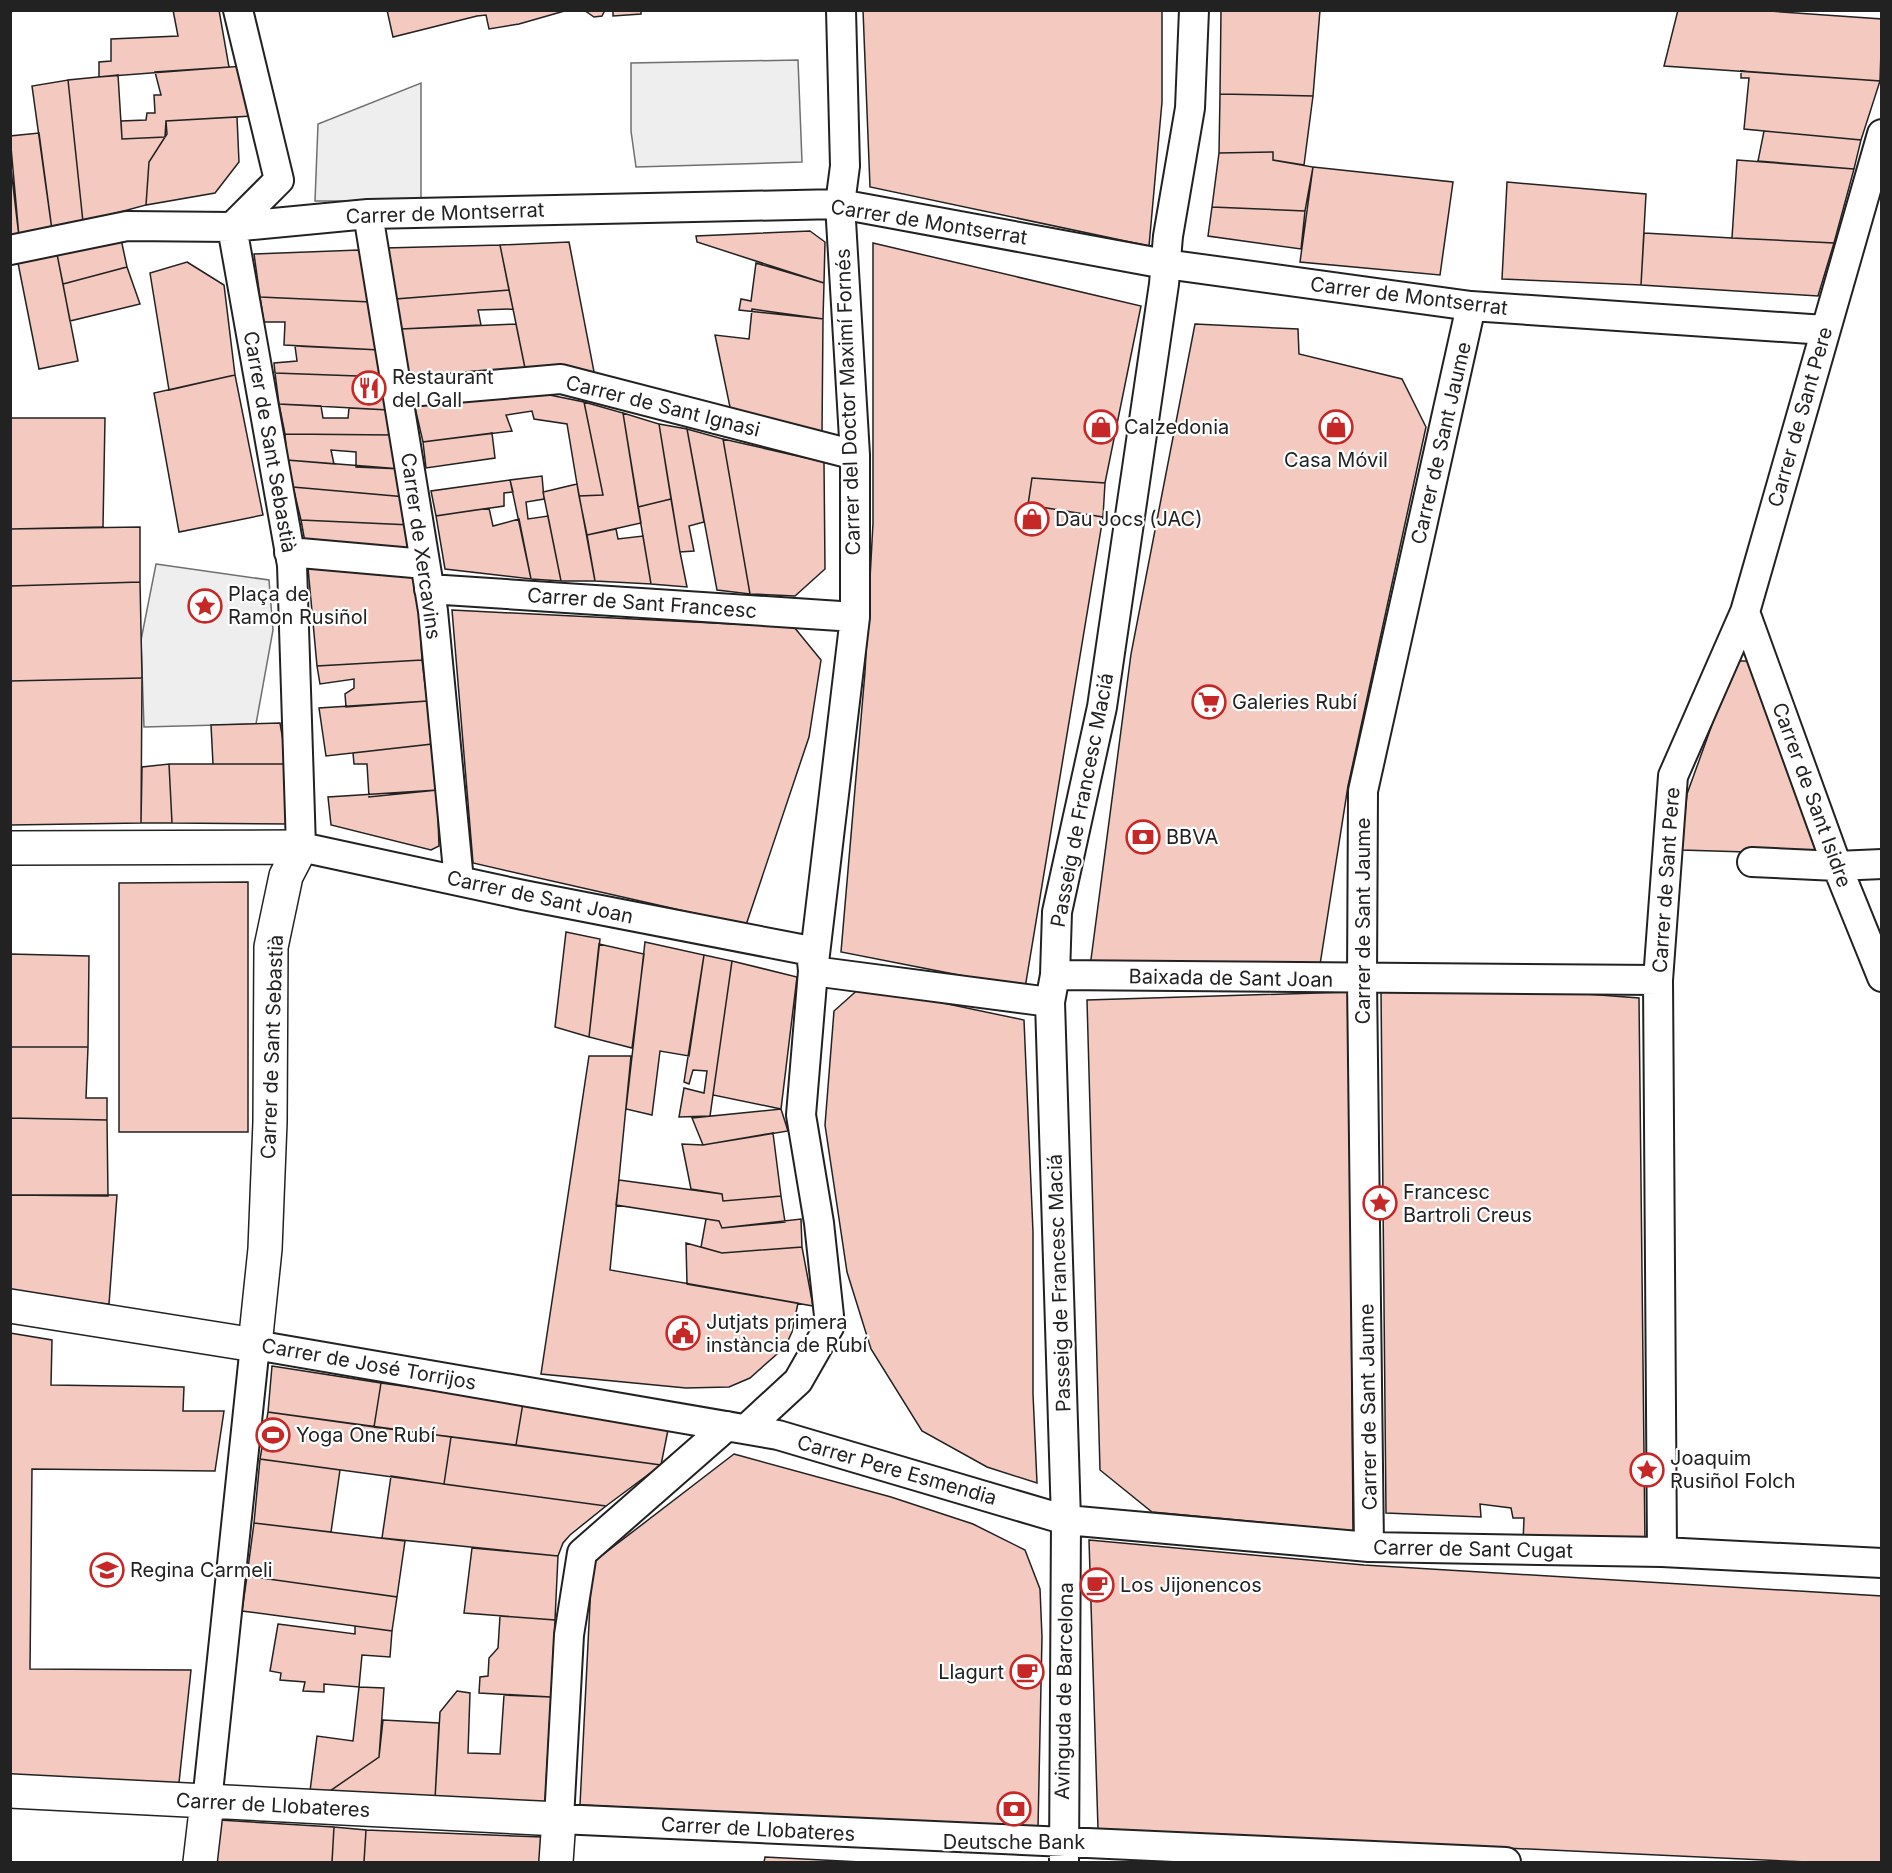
<svg xmlns="http://www.w3.org/2000/svg" width="1892" height="1873" font-family="Inter,sans-serif">
  <rect width="100%" height="100%" fill="#fff"/>
  <path fill="#eee" stroke="#6f6f6f" stroke-width="1.5" d="M 798,60 L 802,162 L 636,167 L 631,131 L 631,63 Z
    M 421,83 L 421,201 L 315,201 L 318,124 Z
    M 156,564 L 269,580 L 273,630 L 256,724 L 144,727 L 141,640 Z"/>
  <path fill="#f3c9c0" stroke="#222" stroke-width="1.5" d="M 173,10 L 219,10 L 229,67 L 99,77 L 99,62 L 111,61 L 111,39 L 178,36 Z
    M 387,10 L 568,10 L 519,24 L 489,29 L 486,15 L 477,16 L 393,37 Z
    M 584,10 L 605,10 L 602,16 L 594,17 Z
    M 613,10 L 641,10 L 641,14 L 613,16 Z
    M 863,10 L 1162,10 L 1162,102 L 1149,246 L 870,187 Z
    M 1221,10 L 1320,10 L 1313,96 L 1220,94 Z
    M 1678,10 L 1755,10 L 1882,19 L 1880,81 L 1664,66 Z
    M 245,66 L 252,116 L 166,121 L 165,137 L 122,139 L 121,121 L 146,120 L 147,113 L 155,113 L 154,95 L 161,95 L 155,72 Z
    M 1741,71 L 1880,81 L 1861,140 L 1744,129 L 1749,78 L 1741,78 Z
    M 118,75 L 122,139 L 165,137 L 149,162 L 146,205 L 83,222 L 68,80 Z
    M 68,80 L 83,222 L 52,230 L 32,86 Z
    M 1220,94 L 1313,96 L 1304,165 L 1273,160 L 1273,152 L 1219,153 Z
    M 237,117 L 239,162 L 215,193 L 146,205 L 149,162 L 167,134 L 166,121 Z
    M 1764,131 L 1861,140 L 1854,169 L 1758,161 Z
    M 39,133 L 52,230 L 19,237 L 10,136 Z
    M 1273,152 L 1273,160 L 1313,167 L 1305,211 L 1212,207 L 1219,153 Z
    M 10,160 L 19,237 L 10,239 Z
    M 1737,160 L 1854,169 L 1834,243 L 1732,238 Z
    M 1313,167 L 1453,182 L 1440,275 L 1300,262 Z
    M 1507,182 L 1646,194 L 1641,285 L 1502,279 Z
    M 1212,207 L 1305,211 L 1301,249 L 1208,236 Z
    M 810,231 L 825,242 L 824,283 L 697,242 L 696,236 Z
    M 1644,233 L 1732,238 L 1834,243 L 1818,296 L 1641,285 Z
    M 121,239 L 127,267 L 63,284 L 57,254 Z
    M 569,242 L 596,382 L 526,373 L 500,245 Z
    M 873,243 L 1141,306 L 1105,483 L 1032,478 L 1028,505 L 1103,517 L 1025,988 L 841,952 L 865,672 L 873,523 Z
    M 500,245 L 509,290 L 396,299 L 385,248 Z
    M 359,250 L 371,302 L 260,297 L 254,254 Z
    M 57,254 L 78,361 L 39,369 L 18,263 Z
    M 187,262 L 224,285 L 235,375 L 169,390 L 150,273 Z
    M 756,263 L 824,283 L 823,319 L 739,310 L 741,299 L 751,301 Z
    M 127,267 L 140,304 L 70,321 L 63,284 Z
    M 509,290 L 513,309 L 478,310 L 481,325 L 401,329 L 396,299 Z
    M 260,297 L 371,302 L 380,350 L 284,345 L 285,322 L 264,322 Z
    M 752,309 L 823,319 L 822,433 L 731,412 L 715,335 L 749,339 Z
    M 516,324 L 526,373 L 410,380 L 401,329 Z
    M 1195,324 L 1298,329 L 1299,354 L 1402,379 L 1426,427 L 1348,786 L 1319,971 L 1090,967 L 1131,654 Z
    M 295,346 L 380,350 L 385,377 L 275,373 L 274,363 L 297,361 Z
    M 275,373 L 385,377 L 389,410 L 279,404 Z
    M 235,375 L 263,515 L 179,532 L 154,393 Z
    M 525,390 L 584,402 L 603,495 L 579,496 L 567,424 L 534,419 L 532,411 L 506,415 L 512,431 L 423,442 L 413,399 Z
    M 584,402 L 623,413 L 641,523 L 587,535 L 579,496 L 603,495 Z
    M 279,404 L 321,406 L 323,418 L 348,418 L 349,408 L 389,410 L 394,435 L 285,434 Z
    M 623,413 L 659,424 L 671,499 L 638,507 Z
    M 10,418 L 105,418 L 103,527 L 10,529 Z
    M 659,424 L 687,429 L 704,522 L 689,526 L 694,551 L 680,552 Z
    M 687,429 L 723,439 L 750,594 L 717,590 Z
    M 492,433 L 495,458 L 426,468 L 423,442 Z
    M 285,434 L 394,435 L 401,469 L 356,467 L 356,452 L 331,450 L 334,464 L 287,460 Z
    M 723,439 L 824,462 L 825,569 L 795,596 L 750,594 Z
    M 287,460 L 401,469 L 406,497 L 293,487 Z
    M 542,476 L 544,499 L 526,502 L 528,519 L 548,516 L 561,581 L 531,579 L 510,480 Z
    M 1032,478 L 1105,483 L 1103,517 L 1028,505 Z
    M 510,480 L 513,492 L 504,493 L 504,506 L 436,516 L 431,491 Z
    M 577,484 L 595,581 L 561,581 L 543,492 Z
    M 293,487 L 406,497 L 411,525 L 301,520 Z
    M 671,499 L 680,552 L 687,587 L 651,584 L 638,507 Z
    M 489,508 L 493,526 L 519,519 L 531,579 L 445,569 L 436,516 Z
    M 301,520 L 411,525 L 415,555 L 306,548 Z
    M 140,527 L 140,582 L 10,586 L 10,529 Z
    M 616,529 L 618,539 L 643,536 L 651,584 L 595,581 L 587,535 Z
    M 308,568 L 417,573 L 422,660 L 317,666 Z
    M 140,582 L 142,678 L 10,681 L 10,586 Z
    M 452,610 L 794,627 L 821,660 L 809,737 L 746,925 L 473,863 Z
    M 422,660 L 427,701 L 346,707 L 345,694 L 354,688 L 354,679 L 320,684 L 317,666 Z
    M 1735,661 L 1747,661 L 1822,849 L 1813,854 L 1681,850 L 1687,794 Z
    M 142,678 L 141,823 L 10,825 L 10,681 Z
    M 427,701 L 432,744 L 326,756 L 319,708 Z
    M 280,723 L 287,764 L 213,764 L 211,725 Z
    M 432,744 L 437,790 L 369,797 L 367,764 L 354,764 L 353,753 Z
    M 169,764 L 287,764 L 290,824 L 172,823 Z
    M 169,764 L 172,823 L 141,823 L 142,767 Z
    M 437,790 L 439,846 L 431,850 L 331,825 L 328,797 Z
    M 248,882 L 248,1132 L 119,1132 L 119,883 Z
    M 566,932 L 600,939 L 589,1037 L 555,1027 Z
    M 645,942 L 704,955 L 689,1056 L 660,1051 L 652,1115 L 626,1109 Z
    M 599,944 L 644,954 L 632,1048 L 589,1037 Z
    M 10,954 L 89,956 L 88,1047 L 10,1047 Z
    M 704,955 L 732,961 L 710,1116 L 679,1117 L 684,1088 L 704,1093 L 707,1071 L 693,1070 L 689,1084 L 684,1082 Z
    M 732,961 L 797,977 L 781,1109 L 713,1095 Z
    M 862,986 L 1024,1020 L 1033,1232 L 1033,1394 L 1037,1483 L 987,1467 L 922,1431 L 871,1349 L 847,1272 L 825,1125 L 834,1011 Z
    M 1520,989 L 1639,998 L 1645,1545 L 1523,1542 L 1524,1518 L 1513,1518 L 1511,1508 L 1480,1504 L 1481,1517 L 1386,1513 L 1381,990 Z
    M 1349,992 L 1353,1531 L 1152,1512 L 1100,1470 L 1087,1000 Z
    M 10,1047 L 88,1047 L 86,1098 L 107,1098 L 107,1120 L 10,1118 Z
    M 589,1056 L 631,1056 L 610,1270 L 798,1303 L 792,1332 L 785,1347 L 750,1378 L 729,1387 L 686,1388 L 541,1374 Z
    M 781,1109 L 788,1131 L 703,1145 L 692,1118 Z
    M 10,1118 L 107,1120 L 108,1196 L 10,1195 Z
    M 773,1133 L 781,1196 L 723,1201 L 722,1194 L 691,1189 L 682,1144 L 703,1145 Z
    M 619,1180 L 722,1194 L 723,1201 L 781,1196 L 785,1222 L 722,1228 L 719,1221 L 616,1205 Z
    M 10,1195 L 117,1195 L 109,1304 L 10,1295 Z
    M 706,1219 L 719,1221 L 722,1228 L 801,1219 L 802,1247 L 722,1253 L 701,1247 Z
    M 686,1243 L 722,1253 L 802,1247 L 813,1306 L 687,1284 Z
    M 10,1333 L 52,1340 L 51,1385 L 184,1387 L 183,1411 L 224,1411 L 215,1471 L 32,1469 L 30,1669 L 191,1670 L 178,1792 L 10,1782 Z
    M 272,1366 L 381,1383 L 374,1427 L 268,1412 Z
    M 381,1383 L 523,1403 L 516,1445 L 374,1427 Z
    M 523,1403 L 668,1430 L 661,1465 L 516,1445 Z
    M 268,1412 L 451,1437 L 444,1484 L 260,1459 Z
    M 451,1437 L 661,1465 L 606,1506 L 444,1484 Z
    M 734,1454 L 891,1497 L 973,1524 L 1025,1550 L 1040,1589 L 1042,1637 L 1038,1828 L 580,1805 L 592,1563 Z
    M 260,1459 L 340,1470 L 331,1532 L 254,1523 Z
    M 391,1476 L 444,1484 L 606,1506 L 570,1535 L 563,1543 L 558,1556 L 382,1538 Z
    M 254,1523 L 405,1541 L 397,1597 L 247,1576 Z
    M 1089,1540 L 1364,1565 L 1882,1596 L 1882,1862 L 1807,1862 L 1098,1829 Z
    M 472,1548 L 558,1556 L 555,1620 L 464,1613 Z
    M 247,1576 L 397,1597 L 392,1631 L 242,1611 Z
    M 500,1616 L 555,1620 L 551,1697 L 479,1693 L 480,1677 L 488,1676 L 489,1658 L 498,1648 Z
    M 278,1624 L 355,1634 L 355,1626 L 392,1631 L 390,1657 L 362,1655 L 359,1687 L 324,1684 L 324,1692 L 303,1691 L 305,1682 L 280,1680 L 281,1673 L 270,1671 Z
    M 359,1687 L 384,1688 L 379,1757 L 330,1791 L 310,1791 L 317,1736 L 353,1741 Z
    M 457,1691 L 470,1693 L 468,1753 L 500,1754 L 504,1695 L 551,1697 L 545,1803 L 435,1799 L 440,1712 Z
    M 383,1720 L 439,1723 L 435,1799 L 330,1791 L 379,1757 Z
    M 219,1820 L 334,1827 L 332,1862 L 216,1862 Z
    M 334,1827 L 366,1830 L 364,1862 L 332,1862 Z
    M 366,1830 L 542,1837 L 541,1862 L 364,1862 Z
    M 765,1857 L 861,1862 L 764,1862 Z"/>
  <g fill="none" stroke-linecap="round" stroke-linejoin="round">
    <defs>
      <path id="pedestrian" d="M 368,214 L 433,611 L 459,881
        M 232,227 L 292,565 L 301,847 L 523,895 L 811,951 L 813,971
        M 232,227 L 279,180 L 238,10
        M 10,250 L 127,226 L 232,227 L 368,214 L 840,204 L 1165,264 L 1471,306 L 1825,330
        M 397,393 L 561,379 L 855,455
        M 289,552 L 425,564
        M 429,589 L 855,617
        M 1745,612 L 1837,866 L 1882,977
        M 1752,862 L 1837,866 L 1882,864
        M 813,971 L 1050,1002
        M 1055,975 L 1658,980
        M 727,1426 L 582,1553 L 569,1635 L 559,1819 L 1506,1862
        M 746,1429 L 798,1381 L 830,1325 L 819,1223 L 801,1115 L 813,971 L 855,617 L 855,455 L 840,204 L 845,166 L 841,10
        M 1369,1547 L 1362,980 L 1363,791 L 1471,306
        M 1662,1552 L 1658,980 L 1673,776 L 1745,612 L 1882,134
        M 207,1802 L 255,1345 L 778,1435 L 1066,1520 L 1369,1547 L 1662,1552 L 1882,1563
        M 1064,1862 L 1066,1520 L 1050,1002 L 1055,975 L 1057,912 L 1102,707 L 1164,284 L 1168,236 L 1190,108 L 1194,10"/>
      <path id="minor" d="M 10,848 L 301,847 L 286,876 L 271,947 L 270,1122 L 265,1249 L 255,1345 L 10,1306
        M 10,1791 L 559,1819 L 556,1862
        M 200,1862 L 207,1802"/>
    </defs>
    <use href="#pedestrian" stroke="#222" stroke-width="32"/>
    <use href="#minor" stroke="#222" stroke-width="36"/>
    <use href="#pedestrian" stroke="#fff" stroke-width="28"/>
    <use href="#minor" stroke="#fff" stroke-width="33"/>
  </g>
  <defs>
    <symbol id="restaurant-ring" viewBox="-11 -11 22 22"><circle r="9.5" fill="#fff" stroke="#c62828" stroke-width="1.5"/><path d="M-5-6h1v4h1v-4h1v4h1v-4h1v5L-1.5 .5V6h-2V.5L-5-1ZM5-6V6H3V1.5H1.5Q1.5-4 5-6Z" fill="#c62828"/></symbol>
    <symbol id="shop-ring" viewBox="-11 -11 22 22"><circle r="9.5" fill="#fff" stroke="#c62828" stroke-width="1.5"/><path d="M-5-2.5h2.3a2.7 3.5 0 0 1 5.4 0H5L5.5 6h-11ZM-1.5-2.5h3a1.5 2.3 0 0 0-3 0Z" fill="#c62828"/></symbol>
    <symbol id="sight-ring" viewBox="-11 -11 22 22"><circle r="9.5" fill="#fff" stroke="#c62828" stroke-width="1.5"/><path d="M0-6L1.8-2.2L6-1.7L2.9 1.2L3.7 5.4L0 3.3L-3.7 5.4L-2.9 1.2L-6-1.7L-1.8-2.2Z" fill="#c62828"/></symbol>
    <symbol id="supermarket-ring" viewBox="-11 -11 22 22"><circle r="9.5" fill="#fff" stroke="#c62828" stroke-width="1.5"/><path d="M-6-5.5h2.5l.6 2H6L4.5 2H-2.5L-4.4-4H-6ZM-1.5 3.2a1.3 1.3 0 1 0 .1 0ZM3 3.2a1.3 1.3 0 1 0 .1 0Z" fill="#c62828"/></symbol>
    <symbol id="bank-ring" viewBox="-11 -11 22 22"><circle r="9.5" fill="#fff" stroke="#c62828" stroke-width="1.5"/><path d="M-6-4H6V4H-6ZM0-2.3a2.3 2.3 0 1 0 0 4.6a2.3 2.3 0 1 0 0-4.6Z" fill="#c62828"/></symbol>
    <symbol id="civic-ring" viewBox="-11 -11 22 22"><circle r="9.5" fill="#fff" stroke="#c62828" stroke-width="1.5"/><path d="M-.6-6.5H3V-4.5H.6V-3L4-1V1h2V6H-6V1h2V-1L-.6-3ZM-1.2 2.5V6h2.4V2.5Z" fill="#c62828"/></symbol>
    <symbol id="stadium-ring" viewBox="-11 -11 22 22"><circle r="9.5" fill="#fff" stroke="#c62828" stroke-width="1.5"/><path d="M0-5a6.5 5 0 1 0 0 10a6.5 5 0 1 0 0-10ZM-3.5-1.8h7v3.6h-7Z" fill="#c62828"/></symbol>
    <symbol id="school-ring" viewBox="-11 -11 22 22"><circle r="9.5" fill="#fff" stroke="#c62828" stroke-width="1.5"/><path d="M0-5L7-2L0 1L-7-2ZM-4 1L0 2.5L4 1V4Q0 6-4 4Z" fill="#c62828"/></symbol>
    <symbol id="cafe-ring" viewBox="-11 -11 22 22"><circle r="9.5" fill="#fff" stroke="#c62828" stroke-width="1.5"/><path d="M-5.5-4.5H6V0H3Q3 3.5 0 3.5H-2.5Q-5.5 3.5-5.5 0ZM3-3.2v2h1.7v-2ZM-6 4.5H4V6H-6Z" fill="#c62828"/></symbol>
  </defs>
  <g fill-rule="evenodd">
    <use href="#restaurant-ring" x="350" y="369" width="38" height="38"/>
    <use href="#shop-ring" x="1082" y="408" width="38" height="38"/>
    <use href="#shop-ring" x="1317" y="408" width="38" height="38"/>
    <use href="#shop-ring" x="1013" y="500" width="38" height="38"/>
    <use href="#sight-ring" x="186" y="587" width="38" height="38"/>
    <use href="#supermarket-ring" x="1190" y="683" width="38" height="38"/>
    <use href="#bank-ring" x="1124" y="818" width="38" height="38"/>
    <use href="#sight-ring" x="1361" y="1184" width="38" height="38"/>
    <use href="#civic-ring" x="664" y="1314" width="38" height="38"/>
    <use href="#stadium-ring" x="254" y="1416" width="38" height="38"/>
    <use href="#sight-ring" x="1628" y="1451" width="38" height="38"/>
    <use href="#school-ring" x="88" y="1551" width="38" height="38"/>
    <use href="#cafe-ring" x="1078" y="1566" width="38" height="38"/>
    <use href="#cafe-ring" x="1008" y="1653" width="38" height="38"/>
    <use href="#bank-ring" x="995" y="1790" width="38" height="38"/>
  </g>
  <g text-anchor="middle" stroke-width="4.5" stroke-linejoin="round" paint-order="stroke">
    <g font-size="20" fill="#222" stroke="#fff">
      <text transform="translate(445 213) rotate(-2)" y="7">Carrer de Montserrat</text>
      <text transform="translate(929 222) rotate(9)" y="7">Carrer de Montserrat</text>
      <text transform="translate(1409 296) rotate(7)" y="7">Carrer de Montserrat</text>
      <text transform="translate(848 402) rotate(-92)" y="7">Carrer del Doctor Maximí Fornés</text>
      <text transform="translate(663 406) rotate(14)" y="7">Carrer de Sant Ignasi</text>
      <text transform="translate(1800 417) rotate(-74)" y="7">Carrer de Sant Pere</text>
      <text transform="translate(270 442) rotate(80)" y="7">Carrer de Sant Sebastià</text>
      <text transform="translate(1441 443) rotate(-77)" y="7">Carrer de Sant Jaume</text>
      <text transform="translate(421 546) rotate(82)" y="7">Carrer de Xercavins</text>
      <text transform="translate(642 603) rotate(4)" y="7">Carrer de Sant Francesc</text>
      <text transform="translate(1812 795) rotate(70)" y="7">Carrer de Sant Isidre</text>
      <text transform="translate(1082 800) rotate(-79)" y="7">Passeig de Francesc Maciá</text>
      <text transform="translate(1666 880) rotate(-86)" y="7">Carrer de Sant Pere</text>
      <text transform="translate(540 897) rotate(12)" y="7">Carrer de Sant Joan</text>
      <text transform="translate(1363 921) rotate(-90)" y="7">Carrer de Sant Jaume</text>
      <text transform="translate(1231 978) rotate(1)" y="7">Baixada de Sant Joan</text>
      <text transform="translate(272 1047) rotate(-88)" y="7">Carrer de Sant Sebastià</text>
      <text transform="translate(1059 1283) rotate(-92)" y="7">Passeig de Francesc Maciá</text>
      <text transform="translate(369 1364) rotate(10)" y="7">Carrer de José Torrijos</text>
      <text transform="translate(1368 1407) rotate(-91)" y="7">Carrer de Sant Jaume</text>
      <text transform="translate(897 1470) rotate(16)" y="7">Carrer Pere Esmendia</text>
      <text transform="translate(1473 1549) rotate(1)" y="7">Carrer de Sant Cugat</text>
      <text transform="translate(1064 1691) rotate(-89)" y="7">Avinguda de Barcelona</text>
      <text transform="translate(273 1805) rotate(3)" y="7">Carrer de Llobateres</text>
      <text transform="translate(758 1829) rotate(3)" y="7">Carrer de Llobateres</text>
    </g>
    <g font-size="20" fill="#222" stroke="#fff" text-anchor="start">
      <text x="392" y="384">Restaurant<tspan x="392" dy="23">del Gall</tspan></text>
      <text x="1124" y="434">Calzedonia</text>
      <text x="1336" y="467" text-anchor="middle">Casa Móvil</text>
      <text x="1055" y="526">Dau Jocs (JAC)</text>
      <text x="228" y="601">Plaça de<tspan x="228" dy="23">Ramon Rusiñol</tspan></text>
      <text x="1232" y="709">Galeries Rubí</text>
      <text x="1166" y="844">BBVA</text>
      <text x="1403" y="1199">Francesc<tspan x="1403" dy="23">Bartroli Creus</tspan></text>
      <text x="706" y="1329">Jutjats primera<tspan x="706" dy="23">instància de Rubí</tspan></text>
      <text x="296" y="1442">Yoga One Rubí</text>
      <text x="1670" y="1465">Joaquim<tspan x="1670" dy="23">Rusiñol Folch</tspan></text>
      <text x="130" y="1577">Regina Carmeli</text>
      <text x="1120" y="1592">Los Jijonencos</text>
      <text x="1004" y="1679" text-anchor="end">Llagurt</text>
      <text x="1014" y="1849" text-anchor="middle">Deutsche Bank</text>
    </g>
  </g>
  <rect width="1892" height="1873" fill="none" stroke="#222222" stroke-width="24"/>
</svg>
